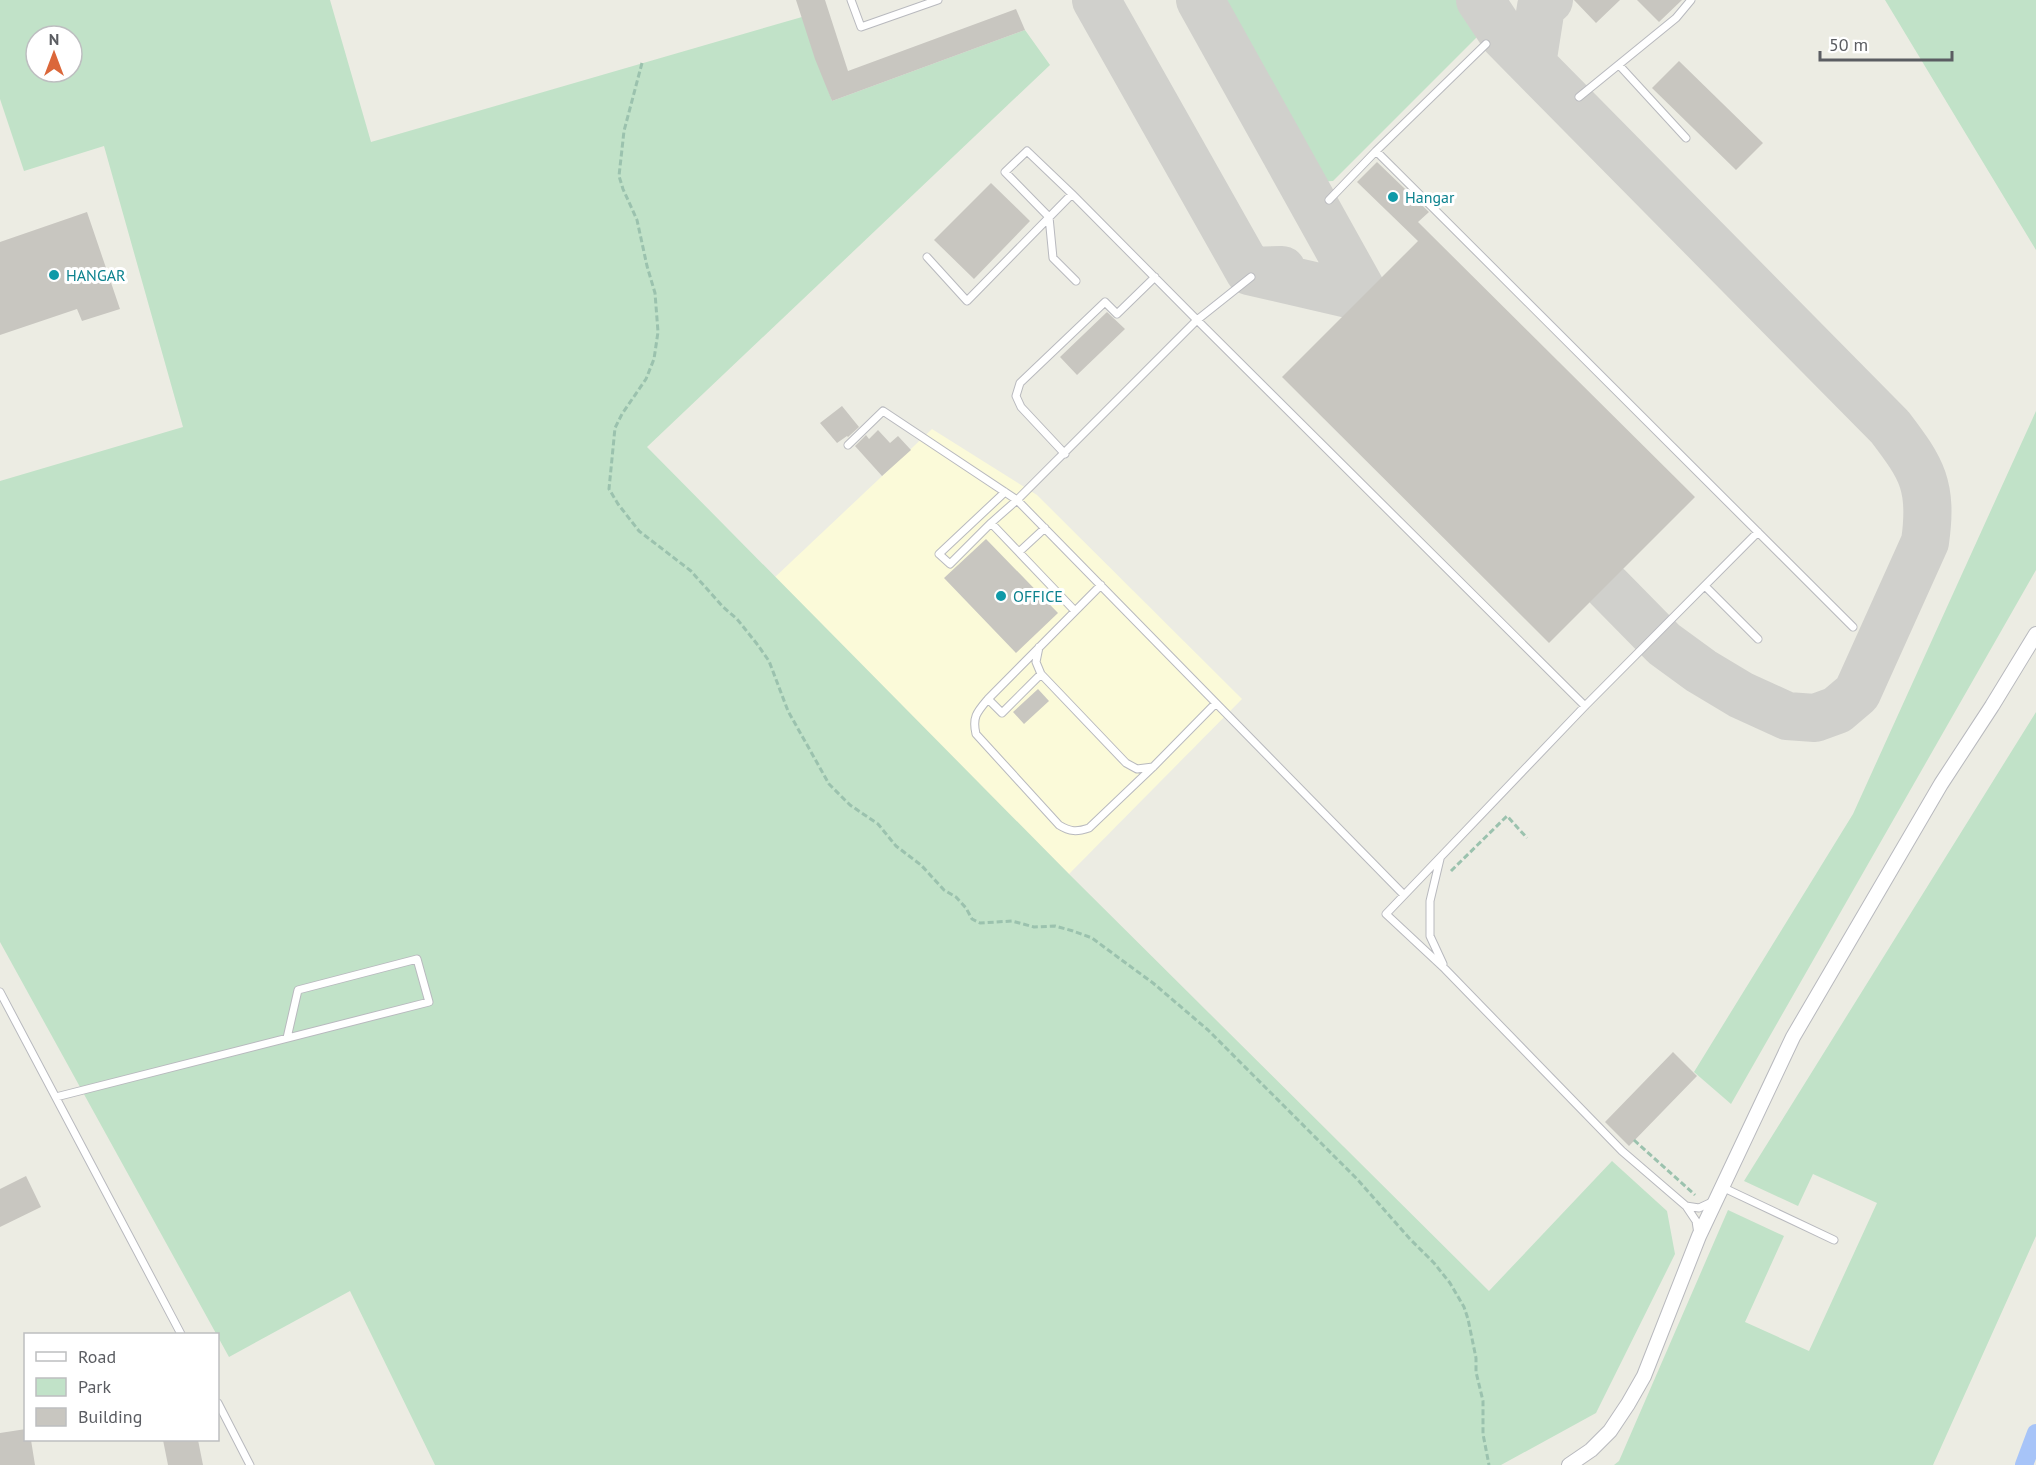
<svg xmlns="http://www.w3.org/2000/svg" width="2036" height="1465" font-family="'PT Sans',sans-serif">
  <rect width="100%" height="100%" fill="#ecece3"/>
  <path fill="#fbfad9" d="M 932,429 L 1037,495 L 1242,699 L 1069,874 L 773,579 Z"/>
  <path fill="#c1e2c8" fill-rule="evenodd" d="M 0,0 L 330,0 L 371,142 L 802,17 L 832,101 L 1025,30 L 1050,65 L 647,447 L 1069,874 L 1489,1291 L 1612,1161 L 1667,1211 L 1675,1254 L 1596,1413 L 1501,1465 L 435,1465 L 350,1291 L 229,1357 L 0,942 L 0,481 L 183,427 L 104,146 L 24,171 L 0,99 ZM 36,36 L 72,36 L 72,72 L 36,72 Z
    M 1212,0 L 1468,0 L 1486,28 L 1333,181 L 1313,182 Z
    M 1885,0 L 2036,0 L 2036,250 Z
    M 2036,411 L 2036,570 L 1731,1104 L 1694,1072 L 1853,814 Z
    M 2036,712 L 2036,1236 L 1933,1465 L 1614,1465 L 1619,1461 L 1728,1210 L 1784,1236 L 1745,1322 L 1809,1351 L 1877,1203 L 1813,1174 L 1798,1206 L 1744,1181 Z"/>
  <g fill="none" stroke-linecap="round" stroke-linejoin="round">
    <path stroke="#a7c4f8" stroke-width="18" d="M 2024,1465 L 2036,1433"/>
    <path stroke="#d0d0cc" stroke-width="48" d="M 1096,0 L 1249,271 L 1282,270
      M 1200,0 L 1366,298 L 1249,271
      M 1480,0 L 1504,36 L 1890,427 C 1922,469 1933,486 1925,542 L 1857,693 L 1837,710 L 1815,718 L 1787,716 L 1741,695 L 1701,671 L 1664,644 L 1608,587
      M 1532,64 L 1541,7 L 1549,0"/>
  </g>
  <path fill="#c8c6c0" d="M 796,0 L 825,0 L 848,71 L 1016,9 L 1025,30 L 832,101 L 815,59 Z
    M 1574,0 L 1620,0 L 1596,23 Z
    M 1637,0 L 1682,0 L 1659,22 Z
    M 1679,61 L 1763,143 L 1736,170 L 1652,88 Z
    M 1377,162 L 1429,212 L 1418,222 L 1695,497 L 1549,643 L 1282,377 L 1418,241 L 1357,182 Z
    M 991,183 L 1030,221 L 974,279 L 934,240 Z
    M 87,212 L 120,309 L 82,321 L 77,309 L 0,335 L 0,242 Z
    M 1107,312 L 1125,329 L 1077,375 L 1060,357 Z
    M 842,406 L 859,427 L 848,437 L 847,436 L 837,443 L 820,423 Z
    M 878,430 L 890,443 L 898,436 L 911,450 L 882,476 L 855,446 L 866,435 L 869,439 Z
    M 986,539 L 1058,613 L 1016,653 L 944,578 Z
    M 1038,689 L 1049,701 L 1024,724 L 1013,712 Z
    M 1673,1052 L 1697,1076 L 1629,1146 L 1605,1122 Z
    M 26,1176 L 41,1207 L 0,1227 L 0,1189 Z
    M 26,1429 L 26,1440 L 31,1440 L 35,1465 L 0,1465 L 0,1433 Z
    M 163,1440 L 198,1440 L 203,1465 L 168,1465 Z"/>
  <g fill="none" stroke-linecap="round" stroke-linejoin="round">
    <defs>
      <path id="lane" d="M 851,0 L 861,27 L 938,0
        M 1486,44 L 1376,151 L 1853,627
        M 1619,65 L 1686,138
        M 1579,97 L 1676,18 L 1691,0
        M 1072,194 L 1197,320 L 1251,277
        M 1329,200 L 1376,151
        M 927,257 L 967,301 L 1072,194 L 1027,151 L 1005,172 L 1049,217 L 1053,258 L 1076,281
        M 848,445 L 883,411 L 1017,500 L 991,523
        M 1065,454 L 1021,407 L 1016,396 L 1020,383 L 1105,302 L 1117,314 L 1155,277
        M 1005,492 L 939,554 L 950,564 L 991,523 L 1075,611
        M 1019,552 L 1045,528
        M 1705,586 L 1758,639
        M 1039,647 L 1036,662 L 1041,674 L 1126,763 L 1137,769 L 1153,767
        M 1041,674 L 1002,713 L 988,699 L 1101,585
        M 988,699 C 977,712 972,717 976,734 L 1059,825 C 1070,832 1077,832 1089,828 L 1153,767 L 1215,704
        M 1440,859 L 1430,901 L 1430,936 L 1443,964
        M 1404,895 L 1017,500 L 1197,320 L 1585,706
        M 0,992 L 181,1334
        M 56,1097 L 429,1002 L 417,959 L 298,990 L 287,1038
        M 1722,1187 L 1834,1240
        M 1686,1206 L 1622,1151 L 1445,969 L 1386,914 L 1585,706 L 1758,532
        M 1698,1234 L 1696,1221 L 1686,1206 L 1699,1208 L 1714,1201
        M 218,1403 L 250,1465"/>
      <path id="street" d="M 1569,1465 L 1591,1450 L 1610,1431 L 1628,1404 L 1644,1376 L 1699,1236 L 1793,1037 L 1941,784 L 1992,706 L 2036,634"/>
    </defs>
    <use href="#lane" stroke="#b8b9be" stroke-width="9"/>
    <use href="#street" stroke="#b8b9be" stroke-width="16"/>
    <path stroke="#9bc2ae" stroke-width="3" stroke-dasharray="6 3" stroke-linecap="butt" d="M 642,63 L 624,131 L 619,176 L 623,189 L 637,220 L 647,266 L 655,293 L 658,332 L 654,359 L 646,379 L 622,414 L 615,428 L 609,489 L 618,504 L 639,531 L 691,571 L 723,607 L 737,619 L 757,644 L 769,661 L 788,711 L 829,784 L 850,805 L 878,824 L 896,846 L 921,865 L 944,890 L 956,897 L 966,908 L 972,919 L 980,923 L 1012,921 L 1034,927 L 1055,926 L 1073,931 L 1092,938 L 1123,961 L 1153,983 L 1208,1030 L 1358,1180 L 1410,1239 L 1434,1263 L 1450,1283 L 1464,1307 L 1468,1319 L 1476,1358 L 1476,1372 L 1483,1401 L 1483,1434 L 1489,1465
      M 1451,871 L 1507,816 L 1527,838
      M 1634,1140 L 1695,1195"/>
    <use href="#lane" stroke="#fff" stroke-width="7"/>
    <use href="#street" stroke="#fff" stroke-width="14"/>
  </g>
  <g fill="#0f9aa8" stroke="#fff" stroke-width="2">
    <circle cx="1393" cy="197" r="6"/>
    <circle cx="54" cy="275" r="6"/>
    <circle cx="1001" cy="596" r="6"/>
  </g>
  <g text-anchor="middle" stroke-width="6" stroke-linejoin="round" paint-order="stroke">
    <g font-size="16" fill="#0d838f" stroke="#fff" text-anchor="start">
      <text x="1405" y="203">Hangar</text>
      <text x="66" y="281">HANGAR</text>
      <text x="1013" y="602">OFFICE</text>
    </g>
  </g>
  <rect x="24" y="1333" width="195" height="108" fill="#ffffff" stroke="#bdbec0" stroke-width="1.5"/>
  <rect x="36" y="1352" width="30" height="9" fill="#ffffff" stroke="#bdbec0" stroke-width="1.5"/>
  <text x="78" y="1363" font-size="18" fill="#5b5d62">Road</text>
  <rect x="36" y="1378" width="30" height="18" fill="#c1e2c8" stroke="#bdbec0" stroke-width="1.5"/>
  <text x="78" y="1393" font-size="18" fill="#5b5d62">Park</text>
  <rect x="36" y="1408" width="30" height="18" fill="#c8c6c0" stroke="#bdbec0" stroke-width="1.5"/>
  <text x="78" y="1423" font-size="18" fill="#5b5d62">Building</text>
  <g transform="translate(54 54)"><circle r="28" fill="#ffffff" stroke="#bdbec0" stroke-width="1.5"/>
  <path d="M0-4.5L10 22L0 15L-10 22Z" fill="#db673a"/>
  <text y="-9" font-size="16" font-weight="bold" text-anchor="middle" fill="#5b5d62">N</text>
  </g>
  <path d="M1820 51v9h132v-9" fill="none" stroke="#5b5d62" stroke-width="3"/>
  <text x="1829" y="51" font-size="18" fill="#5b5d62" stroke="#ffffff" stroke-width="4.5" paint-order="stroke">50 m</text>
</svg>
